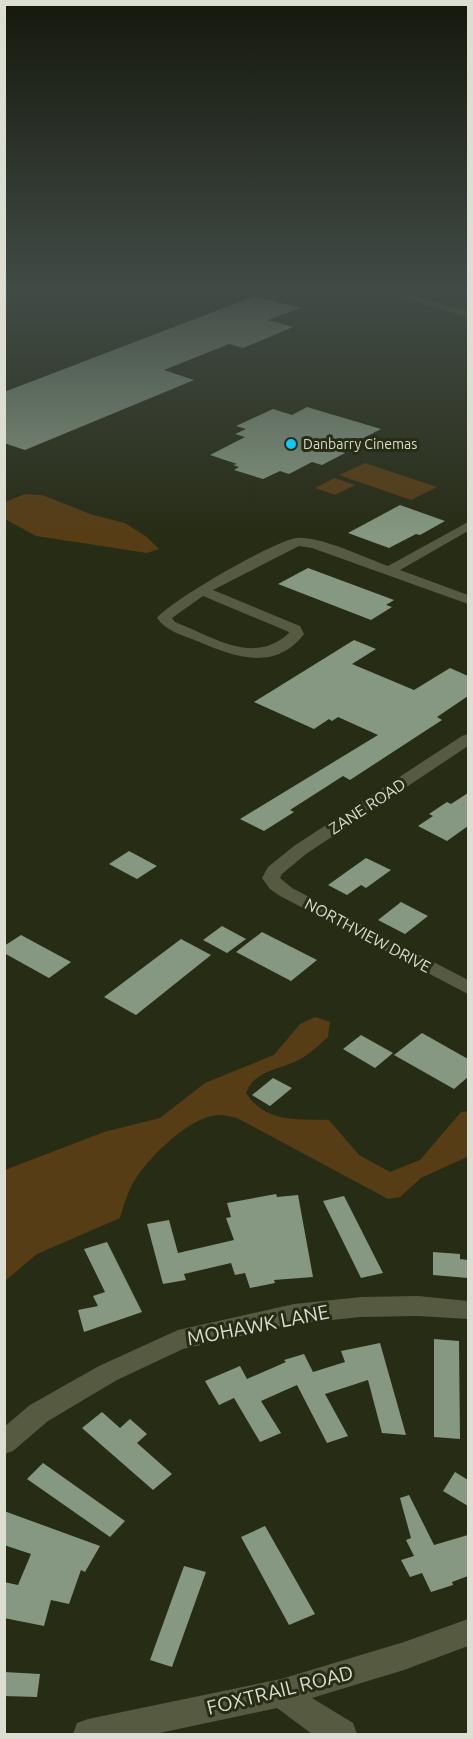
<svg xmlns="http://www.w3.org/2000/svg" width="473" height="1739" font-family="Ubuntu,sans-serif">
  <rect width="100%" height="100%" fill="#272c15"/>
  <path fill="#573d15" d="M 365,463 L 437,487 L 411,500 L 339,475 Z
    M 334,478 L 355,485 L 335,495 L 315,488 Z
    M 25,494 L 42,495 L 93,515 L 125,523 L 147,537 L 159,549 L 147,553 L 36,536 L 5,519 L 5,502 Z
    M 315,1017 L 330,1022 L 328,1037 C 320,1044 311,1053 302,1058 C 283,1070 254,1069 246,1093 C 266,1123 295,1119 329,1120 L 359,1155 L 390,1172 L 420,1160 L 461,1112 L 468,1111 L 467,1157 L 421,1178 L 400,1197 L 388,1199 L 237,1118 C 231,1117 225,1115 219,1115 C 190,1115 143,1162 131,1187 C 126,1197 123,1208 120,1218 L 37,1254 L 5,1281 L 5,1170 L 104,1132 L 160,1118 L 205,1083 L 274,1055 L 300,1024 Z"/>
  <path fill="#869881" d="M 255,296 L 300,308 L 268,320 L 293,327 L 243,348 L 229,344 L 164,370 L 194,380 L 25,450 L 4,443 L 4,392 Z
    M 307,407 L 381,429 L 338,451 L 345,453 L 322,465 L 312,462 L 289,474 L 280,471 L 263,479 L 234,470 L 239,467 L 233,465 L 237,464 L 210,455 L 245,437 L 235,434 L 246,429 L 236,426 L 273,409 L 292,415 Z
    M 400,505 L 445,521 L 420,535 L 416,534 L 389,548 L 348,533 Z
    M 308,568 L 394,600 L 386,605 L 392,607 L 371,620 L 278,584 Z
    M 354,640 L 376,649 L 352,664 L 414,690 L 450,668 L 468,676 L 468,696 L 437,717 L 442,720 L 350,780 L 343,776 L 329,785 L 290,810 L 294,812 L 264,831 L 240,819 L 378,735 L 338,717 L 332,721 L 329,719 L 314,729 L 254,702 Z
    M 468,793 L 468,826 L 447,841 L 418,826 L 433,816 L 429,814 L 447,802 L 451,804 Z
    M 129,851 L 157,866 L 137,879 L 109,864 Z
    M 366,858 L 391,870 L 366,888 L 361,885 L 347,895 L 328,885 Z
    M 401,902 L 428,916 L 405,934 L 378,920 Z
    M 222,926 L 246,939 L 227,953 L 203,940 Z
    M 262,932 L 317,960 L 291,981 L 236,952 Z
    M 21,935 L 71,962 L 49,978 L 4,953 L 4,946 Z
    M 181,939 L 211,955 L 136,1015 L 104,997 Z
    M 422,1033 L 468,1059 L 468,1077 L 454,1089 L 394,1055 Z
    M 361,1035 L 393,1053 L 375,1068 L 343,1049 Z
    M 273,1078 L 292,1088 L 270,1106 L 252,1095 Z
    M 276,1194 L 277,1197 L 298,1195 L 313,1277 L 274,1280 L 275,1283 L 250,1288 L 245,1273 L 235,1275 L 231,1263 L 184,1274 L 186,1280 L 163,1284 L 147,1224 L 169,1220 L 178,1253 L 234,1240 L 226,1218 L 231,1217 L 227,1203 Z
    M 344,1196 L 383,1273 L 361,1278 L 323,1201 Z
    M 107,1242 L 142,1312 L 84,1332 L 78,1310 L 98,1306 L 93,1296 L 105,1292 L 84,1249 Z
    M 433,1252 L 460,1254 L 460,1259 L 468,1260 L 468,1278 L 433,1275 Z
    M 434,1339 L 459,1341 L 460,1439 L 434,1437 Z
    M 380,1343 L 406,1435 L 382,1433 L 368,1380 L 325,1394 L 348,1436 L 327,1443 L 297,1385 L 261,1401 L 281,1433 L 260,1442 L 234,1398 L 219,1405 L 205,1381 L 240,1366 L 247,1379 L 286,1362 L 284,1360 L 304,1354 L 313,1372 L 345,1362 L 341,1351 Z
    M 102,1412 L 120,1428 L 130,1419 L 147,1434 L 137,1443 L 172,1474 L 153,1490 L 82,1428 Z
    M 43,1463 L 125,1521 L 110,1537 L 27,1479 Z
    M 455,1472 L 468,1480 L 468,1506 L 443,1491 Z
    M 409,1495 L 434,1545 L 468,1535 L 468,1576 L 452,1582 L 453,1585 L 431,1592 L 422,1573 L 410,1577 L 401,1560 L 414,1556 L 406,1540 L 411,1538 L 400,1498 Z
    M 4,1511 L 100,1546 L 85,1572 L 81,1570 L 69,1604 L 51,1600 L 44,1626 L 4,1618 L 4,1582 L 18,1585 L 31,1554 L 4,1545 Z
    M 265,1526 L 315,1614 L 289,1625 L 241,1537 Z
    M 184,1566 L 206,1572 L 172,1667 L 150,1660 Z
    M 4,1672 L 40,1674 L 37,1697 L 4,1696 Z"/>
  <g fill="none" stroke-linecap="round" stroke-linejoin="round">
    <path fill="#555a41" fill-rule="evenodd" d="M 381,292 L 398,292 L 468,311 L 468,317 Z
      M 468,522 L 468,531 L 400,570 L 468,595 L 468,604 L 312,548 L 299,546 L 213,590 L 300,626 L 304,634 C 274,673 233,656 197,641 C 182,635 166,631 157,618 C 170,601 274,541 296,538 C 318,535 366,558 388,566 ZM 203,596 L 289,632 L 289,633 C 253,666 214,637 175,622 L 172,618 Z
      M 468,734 L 468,746 L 306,854 L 282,874 L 280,878 L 292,888 L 468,980 L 468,994 L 280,896 L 270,889 L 262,878 L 268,867 L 294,846 L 462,736 Z
      M 418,1296 L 468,1301 L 468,1319 L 418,1316 L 361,1317 L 294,1324 L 183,1349 L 117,1380 L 48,1421 L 13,1451 L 4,1454 L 4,1427 L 30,1405 L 99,1366 L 178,1330 L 294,1304 L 361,1297 Z
      M 468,1619 L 468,1646 L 404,1670 L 312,1698 L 353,1723 L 357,1734 L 312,1734 L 277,1708 L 155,1734 L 73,1734 L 77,1723 L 88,1719 L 281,1679 L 404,1642 Z"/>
  </g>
  <linearGradient id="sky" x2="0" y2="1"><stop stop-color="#15180c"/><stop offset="0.54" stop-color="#414b46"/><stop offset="1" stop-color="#414b46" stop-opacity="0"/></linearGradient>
  <rect width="473" height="536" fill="url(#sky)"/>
  <circle fill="#09cafa" stroke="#272c15" stroke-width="2" cx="291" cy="444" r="6"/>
  <g text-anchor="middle" stroke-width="6" stroke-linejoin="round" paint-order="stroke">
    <g font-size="14" fill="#dbded0" stroke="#272c15" text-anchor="start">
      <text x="303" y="449">Danbarry Cinemas</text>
    </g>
    <g font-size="16" fill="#dbded0" stroke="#272c15">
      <text transform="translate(367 806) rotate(-33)" y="6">ZANE ROAD</text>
      <text transform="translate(368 935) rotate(28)" y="6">NORTHVIEW DRIVE</text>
    </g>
    <g font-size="20" fill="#dbded0" stroke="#272c15">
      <text transform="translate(258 1325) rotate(-11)" y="7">MOHAWK LANE</text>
      <text transform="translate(280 1690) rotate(-14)" y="7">FOXTRAIL ROAD</text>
    </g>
  </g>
  <rect width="473" height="1739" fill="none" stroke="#dbded0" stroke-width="12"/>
</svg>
